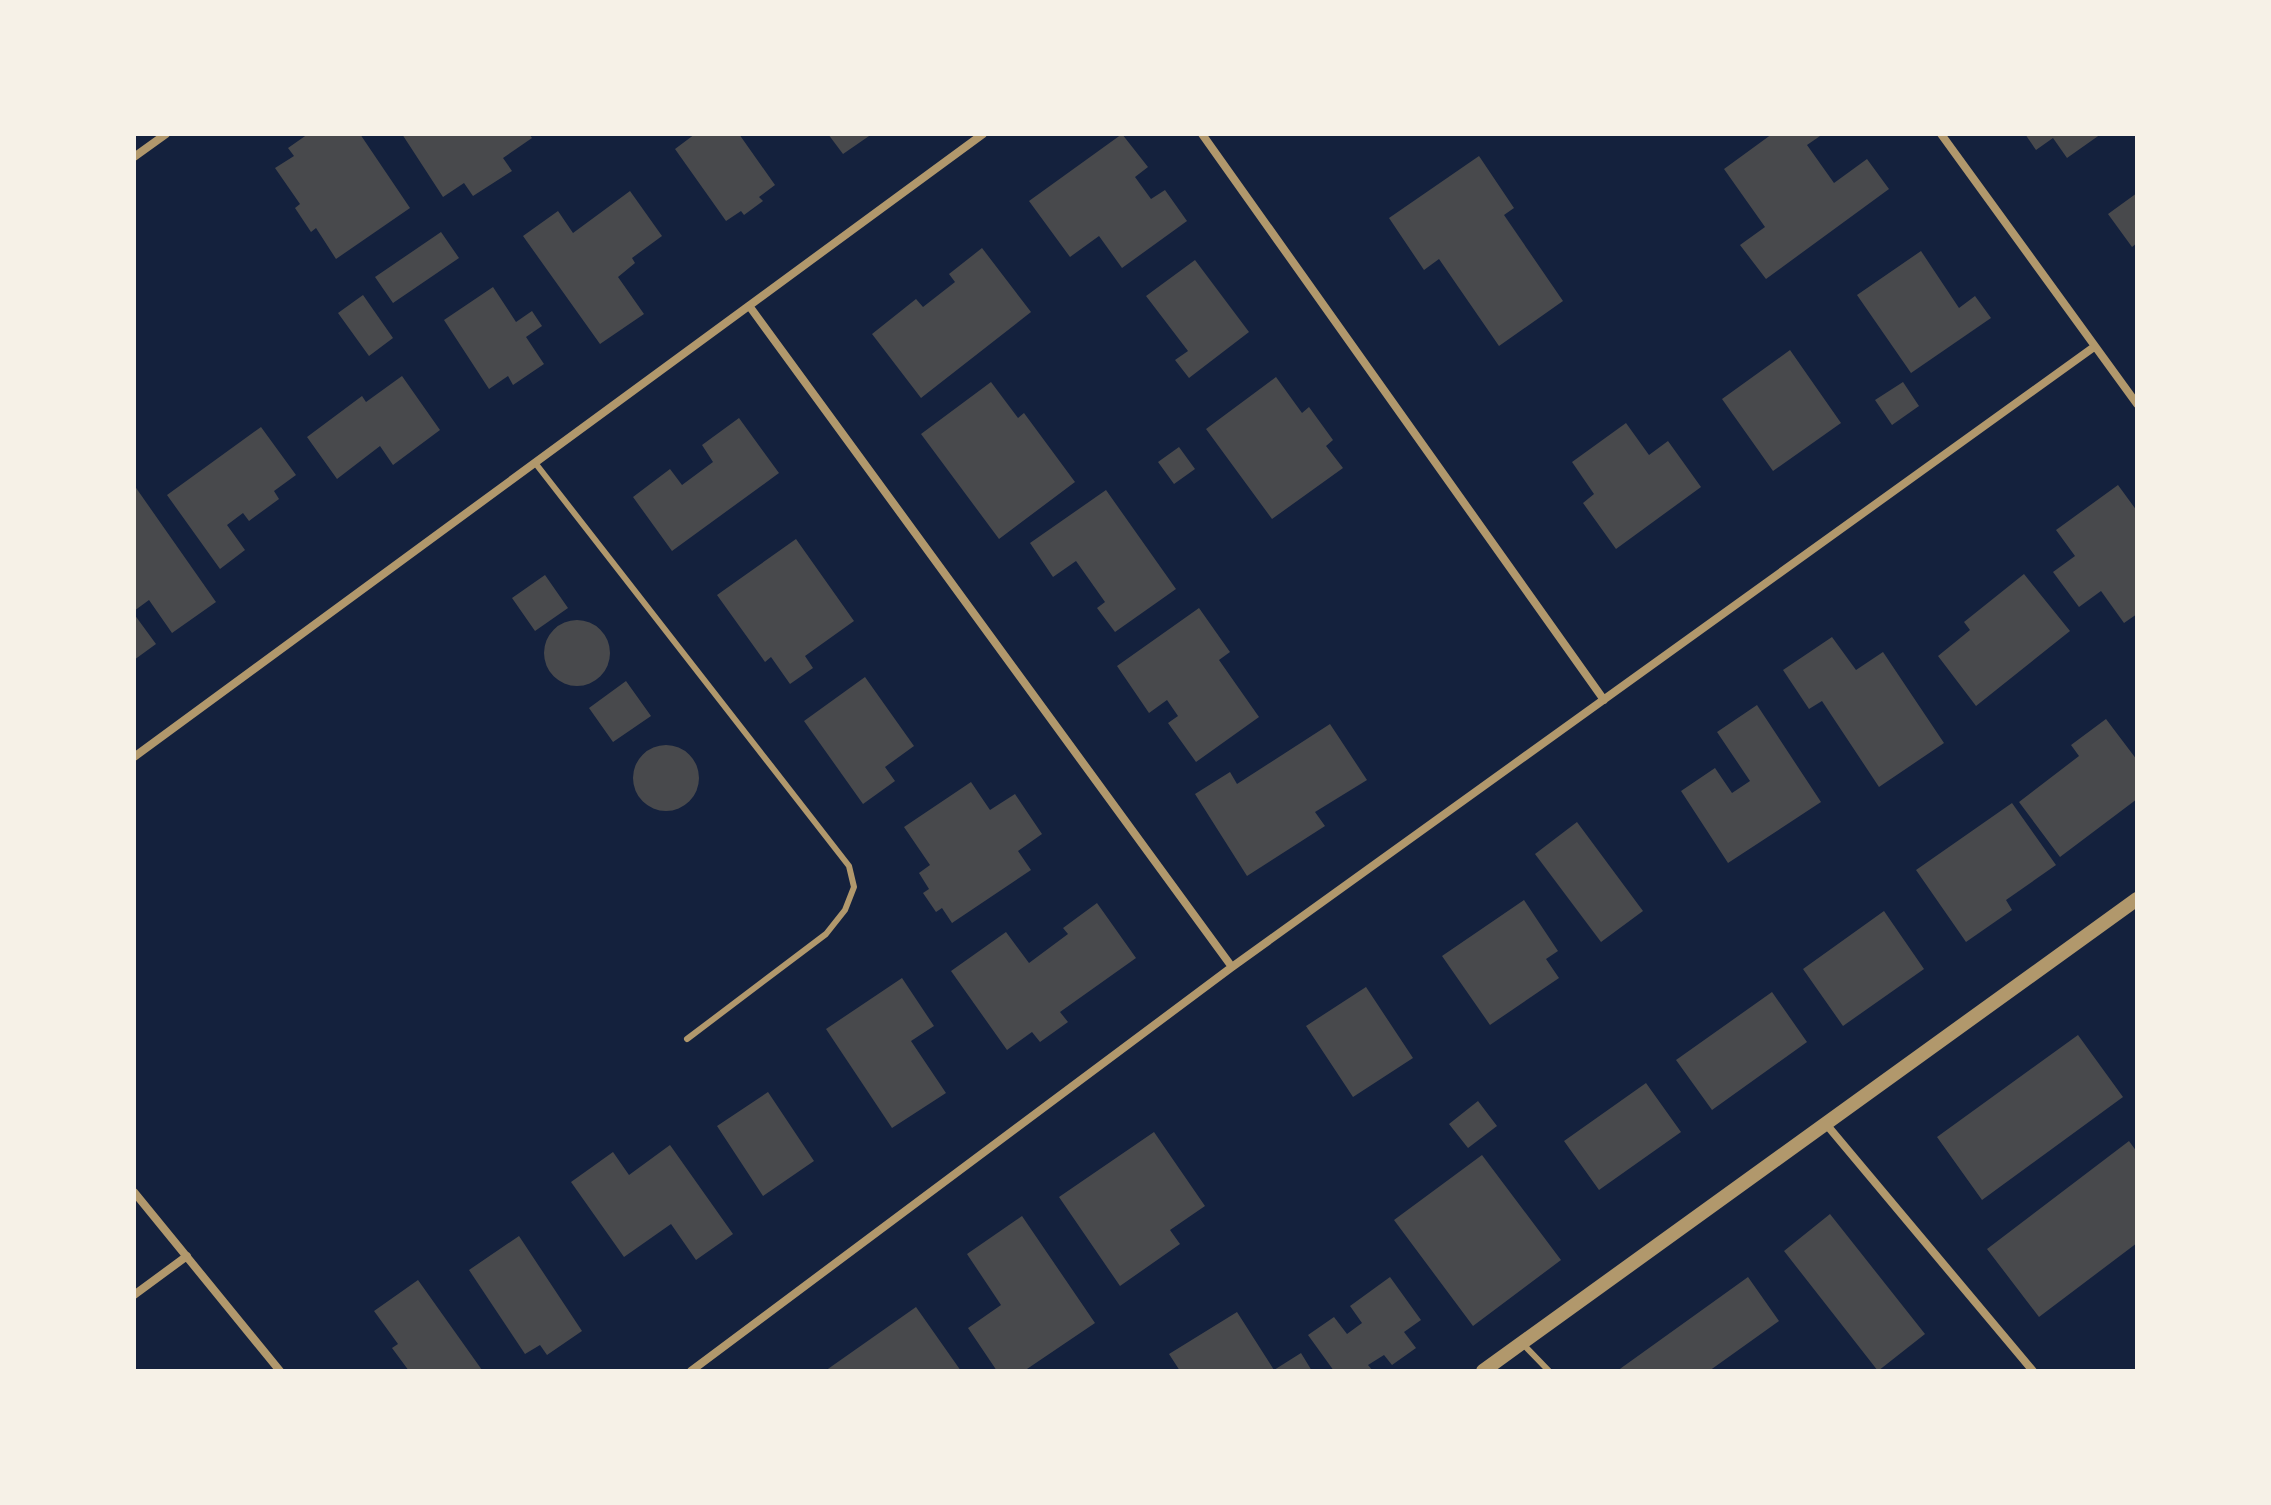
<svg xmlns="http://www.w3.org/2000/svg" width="2271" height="1505" font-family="'Noto Sans',sans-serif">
  <rect width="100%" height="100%" fill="#14213d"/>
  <path fill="#48494c" d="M 308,134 L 360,134 L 410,208 L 336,259 L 316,228 L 311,232 L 295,208 L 300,204 L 275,168 L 294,156 L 288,148 Z
    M 402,134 L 529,134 L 532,138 L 503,158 L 512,171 L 473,196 L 464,183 L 443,197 Z
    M 695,134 L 739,134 L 775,185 L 759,197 L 763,201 L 744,215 L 741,211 L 726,221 L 675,149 Z
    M 828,134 L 872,134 L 843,154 Z
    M 1122,134 L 1148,167 L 1135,177 L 1151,199 L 1165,190 L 1187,221 L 1122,268 L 1099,236 L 1070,257 L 1029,201 Z
    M 1772,134 L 1823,134 L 1807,145 L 1834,183 L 1867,159 L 1889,189 L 1766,279 L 1740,245 L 1765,227 L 1724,169 Z
    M 2025,134 L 2101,134 L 2067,158 L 2053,138 L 2036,150 Z
    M 1479,156 L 1514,208 L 1504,215 L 1563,301 L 1499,346 L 1439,259 L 1424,270 L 1389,218 Z
    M 630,191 L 662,236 L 632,258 L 635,263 L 618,277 L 644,314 L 600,344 L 523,236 L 558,211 L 573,233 Z
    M 2137,193 L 2137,243 L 2132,247 L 2108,214 Z
    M 441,232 L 459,258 L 393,303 L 375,277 Z
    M 982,248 L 1031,312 L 921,398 L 872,334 L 916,299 L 923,307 L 955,282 L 949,274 Z
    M 1921,251 L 1959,308 L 1975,296 L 1991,318 L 1911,373 L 1857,295 Z
    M 1195,260 L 1249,332 L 1189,378 L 1175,360 L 1188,351 L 1146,296 Z
    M 493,287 L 516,322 L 532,311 L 542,326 L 526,337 L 544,364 L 513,385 L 508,376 L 489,389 L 444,320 Z
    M 363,295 L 393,338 L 369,356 L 338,313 Z
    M 1790,350 L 1841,423 L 1773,471 L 1722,399 Z
    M 402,376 L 440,430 L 393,465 L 380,446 L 337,479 L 307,437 L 362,396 L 366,402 Z
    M 1276,377 L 1302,413 L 1309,407 L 1333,440 L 1326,446 L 1343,468 L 1272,519 L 1206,429 Z
    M 991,382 L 1018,418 L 1024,413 L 1075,482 L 999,539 L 921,434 Z
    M 1903,382 L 1919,406 L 1892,425 L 1875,400 Z
    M 739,418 L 779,473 L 672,551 L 633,497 L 670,469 L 682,485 L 713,462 L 702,445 Z
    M 1626,423 L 1649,455 L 1668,441 L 1701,487 L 1616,549 L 1583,503 L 1594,494 L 1572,462 Z
    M 261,427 L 296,475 L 274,491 L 279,499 L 249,521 L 243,513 L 227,525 L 245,550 L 220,569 L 167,495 Z
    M 1179,447 L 1195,469 L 1174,484 L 1158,462 Z
    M 134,485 L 216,602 L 172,633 L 149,600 L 134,611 Z
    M 2118,485 L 2137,511 L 2137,614 L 2124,623 L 2101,591 L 2079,607 L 2053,572 L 2075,556 L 2056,530 Z
    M 1106,490 L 1176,589 L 1115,632 L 1097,608 L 1105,602 L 1076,561 L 1053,577 L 1030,543 Z
    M 796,539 L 854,621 L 805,656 L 813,668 L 790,684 L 771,657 L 765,662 L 717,595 Z
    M 2024,574 L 2070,631 L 1976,706 L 1938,656 L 1970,630 L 1964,622 Z
    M 545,575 L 568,608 L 535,631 L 512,598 Z
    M 1199,608 L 1230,652 L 1219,660 L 1259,717 L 1196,762 L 1168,723 L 1178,716 L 1167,700 L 1149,713 L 1117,666 Z
    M 134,614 L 156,644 L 134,660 Z
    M544 653a33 33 0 1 1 66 0a33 33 0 1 1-66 0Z
    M 1832,637 L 1856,670 L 1883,652 L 1944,743 L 1879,787 L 1822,701 L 1809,709 L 1783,670 Z
    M 865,677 L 914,746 L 885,767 L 895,781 L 863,804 L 804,721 Z
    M 626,681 L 651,716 L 613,742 L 589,708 Z
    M 1757,705 L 1821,802 L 1728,863 L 1681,791 L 1715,768 L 1732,793 L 1750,781 L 1717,732 Z
    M 2106,719 L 2137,760 L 2137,799 L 2060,857 L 2019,802 L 2079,756 L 2071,745 Z
    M 1330,724 L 1367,780 L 1315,812 L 1325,826 L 1247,876 L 1195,794 L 1230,772 L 1237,784 Z
    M633 778a33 33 0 1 1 66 0a33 33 0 1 1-66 0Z
    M 971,782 L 990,810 L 1015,794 L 1042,834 L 1018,851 L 1031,870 L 952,923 L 942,908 L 936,912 L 923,893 L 929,889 L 919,873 L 930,865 L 904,827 Z
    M 2012,803 L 2056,865 L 2006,900 L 2012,910 L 1966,942 L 1916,870 Z
    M 1577,822 L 1643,911 L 1601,942 L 1535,854 Z
    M 1524,900 L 1558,951 L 1546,959 L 1559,978 L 1490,1025 L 1442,956 Z
    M 1097,903 L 1136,958 L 1060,1012 L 1068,1022 L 1040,1042 L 1032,1032 L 1007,1050 L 951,971 L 1006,932 L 1029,963 L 1068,934 L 1063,928 Z
    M 1884,911 L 1924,969 L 1843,1026 L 1803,969 Z
    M 902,978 L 934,1026 L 911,1041 L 946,1093 L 892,1128 L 826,1029 Z
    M 1366,987 L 1413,1058 L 1353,1097 L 1306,1026 Z
    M 1772,992 L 1807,1042 L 1712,1110 L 1676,1060 Z
    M 2078,1035 L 2123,1097 L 1982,1200 L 1937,1137 Z
    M 1646,1083 L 1681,1132 L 1599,1190 L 1564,1141 Z
    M 768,1092 L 814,1161 L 763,1196 L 717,1126 Z
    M 1478,1101 L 1497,1126 L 1468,1148 L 1449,1124 Z
    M 1154,1132 L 1205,1206 L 1170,1230 L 1180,1244 L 1120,1286 L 1059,1197 Z
    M 2129,1141 L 2137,1152 L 2137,1243 L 2039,1317 L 1987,1249 Z
    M 670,1145 L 733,1234 L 696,1260 L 671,1224 L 624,1257 L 571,1182 L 613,1152 L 629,1175 Z
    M 1482,1155 L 1561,1260 L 1473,1326 L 1394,1220 Z
    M 1830,1214 L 1925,1334 L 1878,1371 L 1784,1251 Z
    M 1022,1216 L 1095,1323 L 1024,1371 L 997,1371 L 968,1328 L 1001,1305 L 967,1254 Z
    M 519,1236 L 582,1331 L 547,1355 L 540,1345 L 525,1354 L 469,1270 Z
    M 1390,1277 L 1421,1320 L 1404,1332 L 1416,1348 L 1392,1365 L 1384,1355 L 1368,1365 L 1373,1371 L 1334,1371 L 1308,1335 L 1334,1317 L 1347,1334 L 1362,1323 L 1350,1306 Z
    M 1748,1277 L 1779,1321 L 1709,1371 L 1617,1371 Z
    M 418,1280 L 482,1370 L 480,1371 L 409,1371 L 392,1348 L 398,1344 L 374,1311 Z
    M 916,1307 L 961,1371 L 825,1371 Z
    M 1237,1312 L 1274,1370 L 1301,1353 L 1312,1371 L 1180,1371 L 1169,1354 Z"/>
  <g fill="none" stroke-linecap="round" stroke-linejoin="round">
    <path stroke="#b1986c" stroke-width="6" d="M 536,464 L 849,866 L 854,887 L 845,910 L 826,934 L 687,1039
      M 1522,1343 L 1549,1371"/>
    <path stroke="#b1986c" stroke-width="8" d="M 1202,134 L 1604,700
      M 1941,134 L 2137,404
      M 134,157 L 166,134
      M 750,307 L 1232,967
      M 134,757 L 983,134
      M 1826,1124 L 2033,1371
      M 134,1192 L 280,1371
      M 134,1295 L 187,1256
      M 691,1371 L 1232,967 L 2094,347"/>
    <path stroke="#b1986c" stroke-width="14" d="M 1483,1371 L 2137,899"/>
  </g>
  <rect width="2271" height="1505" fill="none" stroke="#f6f1e7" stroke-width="272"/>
</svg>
